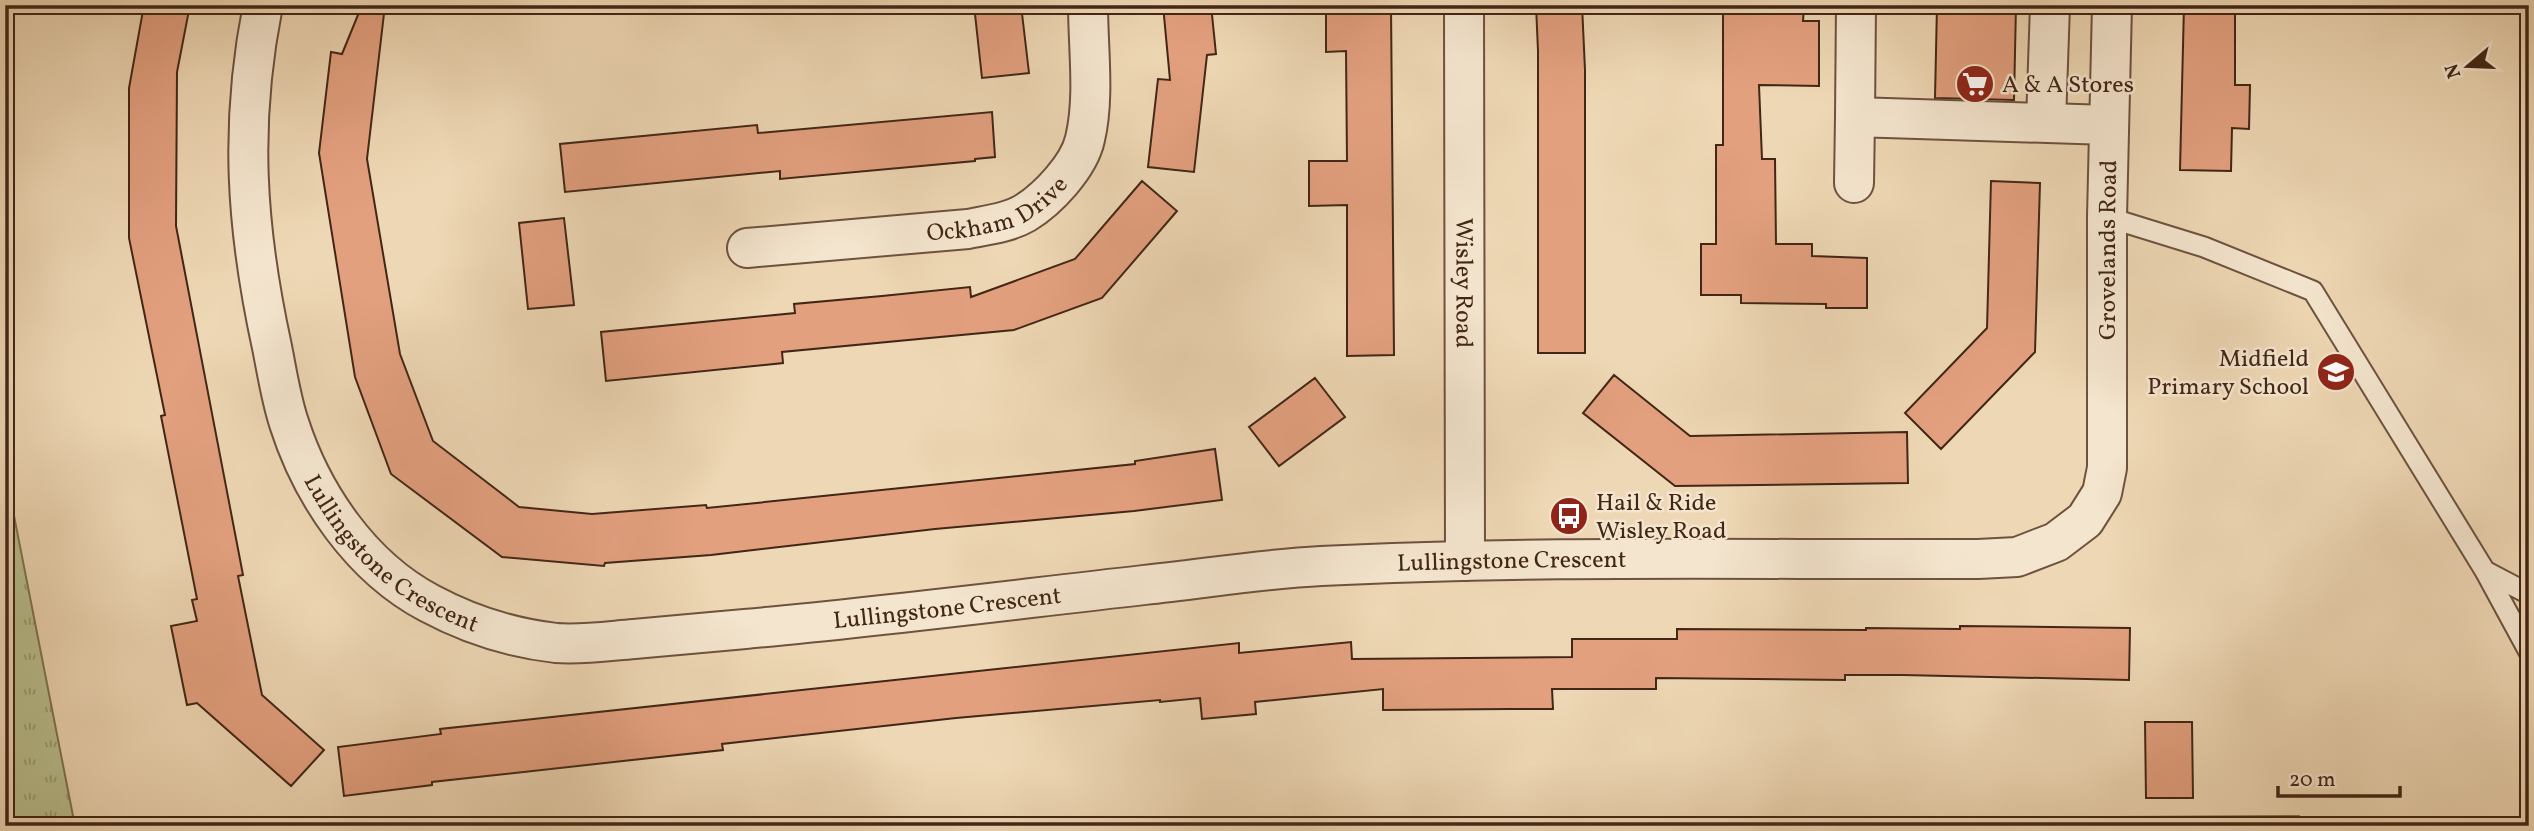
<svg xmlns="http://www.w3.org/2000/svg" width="2534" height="831" font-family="Vollkorn,serif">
  <defs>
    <pattern id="park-tufts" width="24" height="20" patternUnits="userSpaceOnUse" patternTransform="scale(1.75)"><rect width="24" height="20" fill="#b9be8d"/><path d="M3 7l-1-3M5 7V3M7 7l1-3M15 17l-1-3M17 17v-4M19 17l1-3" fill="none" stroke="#989a72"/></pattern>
  </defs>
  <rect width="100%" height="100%" fill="#eed7b4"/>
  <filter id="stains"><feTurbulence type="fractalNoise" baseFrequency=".00286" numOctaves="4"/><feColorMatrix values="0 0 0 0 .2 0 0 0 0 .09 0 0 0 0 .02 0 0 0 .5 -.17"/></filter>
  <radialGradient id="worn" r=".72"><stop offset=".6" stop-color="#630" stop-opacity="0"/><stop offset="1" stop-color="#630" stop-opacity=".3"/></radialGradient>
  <path fill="url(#park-tufts)" stroke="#7e7252" stroke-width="2" d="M 5,470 L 75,826 L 5,826 Z
    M 2299,816 L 2306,826 L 1337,826 L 1377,821 Z"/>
  <path fill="#e3a07f" stroke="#422616" stroke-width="2" d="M 144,5 L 190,5 L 177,72 L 176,226 L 243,575 L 238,576 L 262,695 L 324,750 L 291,786 L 197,703 L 187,705 L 171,626 L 197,621 L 192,600 L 197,599 L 161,416 L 165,415 L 129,238 L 129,88 Z
    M 362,5 L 385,5 L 367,159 L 400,354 L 433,441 L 519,507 L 592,514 L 706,505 L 707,508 L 1135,464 L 1135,461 L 1215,449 L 1222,500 L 1134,511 L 935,529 L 711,555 L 605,563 L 604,566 L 502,557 L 391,474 L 355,377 L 319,153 L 331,52 L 342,54 Z
    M 974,5 L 1021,5 L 1029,73 L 982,78 Z
    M 1163,5 L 1211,5 L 1216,54 L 1207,55 L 1194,172 L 1148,167 L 1158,79 L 1170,80 Z
    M 1345,5 L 1391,5 L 1394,355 L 1347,356 L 1347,205 L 1309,206 L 1309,161 L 1347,161 L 1346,51 L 1326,52 L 1326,10 L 1345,9 Z
    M 1536,5 L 1582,5 L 1585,70 L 1585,353 L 1538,353 L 1538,51 Z
    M 1937,5 L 2016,5 L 2014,100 L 1935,98 Z
    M 2184,5 L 2235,5 L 2235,85 L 2250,85 L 2249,129 L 2232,128 L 2231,171 L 2180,170 Z
    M 1723,7 L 1804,7 L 1803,21 L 1819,21 L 1819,86 L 1759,85 L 1762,159 L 1775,159 L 1776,244 L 1812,244 L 1812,256 L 1867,258 L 1867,308 L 1826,308 L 1826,304 L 1741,303 L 1741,295 L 1701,295 L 1701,244 L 1716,244 L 1716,145 L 1723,145 Z
    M 992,112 L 995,157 L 975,159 L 975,161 L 780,179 L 780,171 L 565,192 L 560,144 L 757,125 L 758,133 Z
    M 1142,181 L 1177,211 L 1102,298 L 1014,330 L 782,352 L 783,363 L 606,381 L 601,332 L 795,313 L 794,304 L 882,296 L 970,287 L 971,297 L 1075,259 Z
    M 1991,181 L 2040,183 L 2035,352 L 1941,449 L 1905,413 L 1987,328 Z
    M 564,218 L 574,305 L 528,309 L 519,223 Z
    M 1614,375 L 1690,436 L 1907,432 L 1908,483 L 1675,486 L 1583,413 Z
    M 1315,378 L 1345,417 L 1279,466 L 1249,427 Z
    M 1960,626 L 2130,628 L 2129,680 L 1903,675 L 1845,675 L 1845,680 L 1656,678 L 1656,689 L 1552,689 L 1553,709 L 1510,709 L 1383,710 L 1383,689 L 1255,702 L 1256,714 L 1202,719 L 1200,698 L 1160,702 L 1160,700 L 956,718 L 722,744 L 723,750 L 432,782 L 432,785 L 344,796 L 338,747 L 441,734 L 440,729 L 1239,643 L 1239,653 L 1351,642 L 1352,659 L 1572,657 L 1572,639 L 1677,639 L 1677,629 L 1866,630 L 1866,628 L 1960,629 Z
    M 2145,722 L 2192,722 L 2193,798 L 2146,798 Z"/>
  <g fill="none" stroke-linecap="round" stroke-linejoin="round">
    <defs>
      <path id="lane" d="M 2107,217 L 2204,247 L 2313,291 L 2485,571 L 2529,652
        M 2485,571 L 2529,594"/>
      <g id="street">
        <path id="s1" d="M 263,5 C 239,125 246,228 272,347 C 277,372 281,399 289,423 C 312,495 361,567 429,603 C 468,624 512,638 556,643 C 582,645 609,641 634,639 C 671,636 708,632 745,629 C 878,617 1011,600 1144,585 C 1202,579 1262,569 1321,566 C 1539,555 1759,560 1978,559 L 2017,557 L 2056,542 L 2085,520 L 2102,493 L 2107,468 L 2107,217 L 2112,5"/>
        <path id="s2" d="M 1464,5 L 1465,561"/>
        <path d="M 1855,117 L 1856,5"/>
        <path d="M 2046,122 L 2050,5"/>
        <path d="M 1854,183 L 1855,117 L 2109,125"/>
        <path id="s3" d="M 747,248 L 968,229 C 987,225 1008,223 1025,213 C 1048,199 1079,166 1085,139 C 1095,97 1088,48 1088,5"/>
      </g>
    </defs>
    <use href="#lane" stroke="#6d523e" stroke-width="23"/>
    <use href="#street" stroke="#6d523e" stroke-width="42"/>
    <use href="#lane" stroke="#f4e5ce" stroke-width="19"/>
    <use href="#street" stroke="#f4e5ce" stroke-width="38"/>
  </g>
  <defs>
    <symbol id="supermarket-disc" viewBox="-11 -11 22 22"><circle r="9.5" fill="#8f2418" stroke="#f4e5ce"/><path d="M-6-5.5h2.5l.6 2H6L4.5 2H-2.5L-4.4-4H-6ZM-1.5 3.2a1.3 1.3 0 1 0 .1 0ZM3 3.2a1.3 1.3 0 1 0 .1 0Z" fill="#fff"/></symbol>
    <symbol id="school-disc" viewBox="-11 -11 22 22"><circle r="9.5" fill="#8f2418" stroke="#f4e5ce"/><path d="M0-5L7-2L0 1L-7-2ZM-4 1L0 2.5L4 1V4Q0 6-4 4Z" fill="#fff"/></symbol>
    <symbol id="bus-disc" viewBox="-11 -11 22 22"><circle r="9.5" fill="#8f2418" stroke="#f4e5ce"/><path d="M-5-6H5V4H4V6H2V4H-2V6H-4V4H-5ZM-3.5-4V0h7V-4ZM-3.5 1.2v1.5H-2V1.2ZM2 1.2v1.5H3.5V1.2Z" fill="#fff"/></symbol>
  </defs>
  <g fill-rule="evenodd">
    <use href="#supermarket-disc" x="1953" y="62" width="44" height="44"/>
    <use href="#school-disc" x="2314" y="350" width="44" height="44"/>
    <use href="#bus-disc" x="1547" y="494" width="44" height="44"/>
  </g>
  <g text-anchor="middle" stroke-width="5" stroke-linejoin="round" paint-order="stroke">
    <g font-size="24" fill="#422616" stroke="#f4e5ce" text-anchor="start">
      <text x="2002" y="92">A &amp; A Stores</text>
      <text x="2309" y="366" text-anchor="end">Midfield<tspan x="2309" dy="28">Primary School</tspan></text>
      <text x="1596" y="510">Hail &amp; Ride<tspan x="1596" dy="28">Wisley Road</tspan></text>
    </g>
    <g font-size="24" fill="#422616" stroke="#f4e5ce">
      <text dy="8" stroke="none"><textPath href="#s3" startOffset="256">Ockham Drive</textPath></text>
      <text dy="8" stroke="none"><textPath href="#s1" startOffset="2609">Grovelands Road</textPath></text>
      <text dy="8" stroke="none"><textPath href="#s2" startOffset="278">Wisley Road</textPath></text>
      <text dy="8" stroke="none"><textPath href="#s1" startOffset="595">Lullingstone Crescent</textPath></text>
      <text dy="8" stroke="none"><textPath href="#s1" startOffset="1750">Lullingstone Crescent</textPath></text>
      <text dy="8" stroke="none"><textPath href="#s1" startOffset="1183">Lullingstone Crescent</textPath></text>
    </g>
  </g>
  <rect width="2534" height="831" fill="none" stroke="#eed7b4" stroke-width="28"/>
  <rect x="7" y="7" width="2520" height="817" fill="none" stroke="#422616" stroke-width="3.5"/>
  <rect x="14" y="14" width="2506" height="803" fill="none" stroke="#422616" stroke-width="2"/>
  <g transform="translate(2468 66) rotate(251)" stroke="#f4e5ce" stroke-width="5" paint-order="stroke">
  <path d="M0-5L12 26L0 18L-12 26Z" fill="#422616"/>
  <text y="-10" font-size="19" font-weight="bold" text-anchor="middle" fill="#422616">N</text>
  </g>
  <path d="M2278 786v10h122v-10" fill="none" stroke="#422616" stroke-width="3.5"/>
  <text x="2289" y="786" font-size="21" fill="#422616" stroke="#f4e5ce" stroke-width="5" paint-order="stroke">20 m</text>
  <rect width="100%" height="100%" filter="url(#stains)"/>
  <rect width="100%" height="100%" fill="url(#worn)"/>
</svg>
